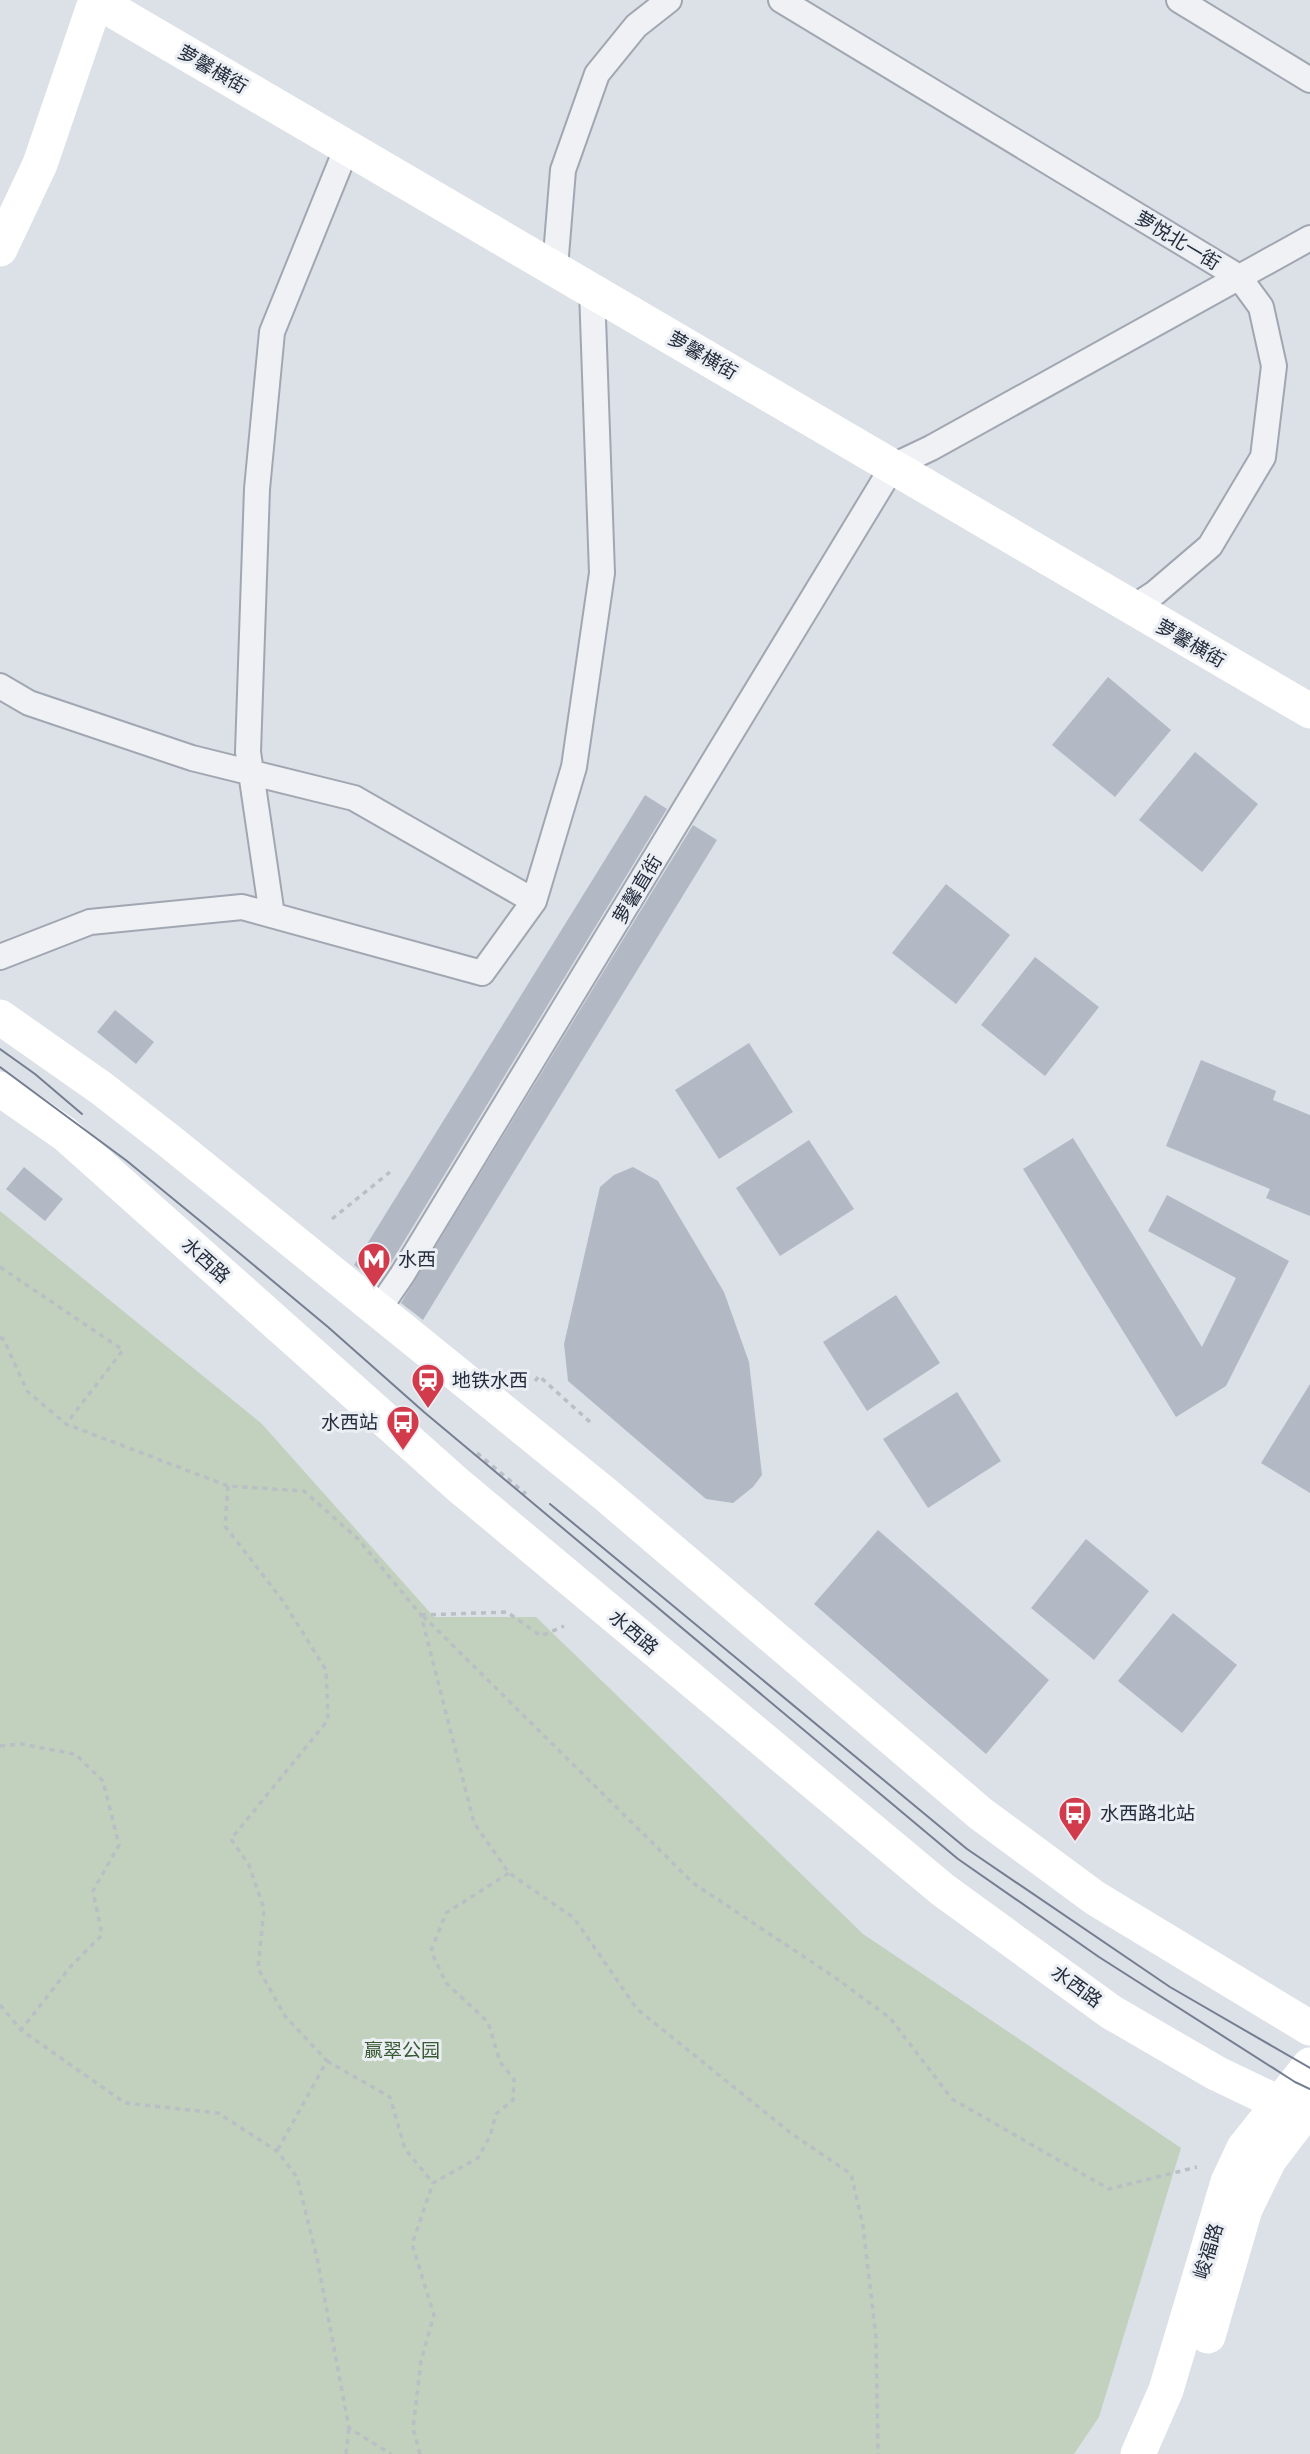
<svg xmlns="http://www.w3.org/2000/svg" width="1310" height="2454" font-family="'Titillium Web','Noto Sans SC',sans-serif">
  <rect width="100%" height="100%" fill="#dce0e7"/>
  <path fill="#c1d1bd" d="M 0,1211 L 262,1424 L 434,1617 L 536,1617 L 863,1934 L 1181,2148 L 1099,2417 L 1074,2454 L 0,2454 Z"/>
  <path fill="#b3b9c4" d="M 1108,677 L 1171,730 L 1115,797 L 1052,745 Z
    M 1195,752 L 1258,804 L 1202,872 L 1139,820 Z
    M 645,795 L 667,809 L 378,1284 L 354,1265 Z
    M 693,825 L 717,840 L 423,1320 L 401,1303 Z
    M 946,884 L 1010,935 L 956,1004 L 892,953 Z
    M 1035,957 L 1099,1007 L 1045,1076 L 981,1025 Z
    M 115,1010 L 154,1042 L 136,1064 L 97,1032 Z
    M 749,1043 L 793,1112 L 719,1159 L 675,1090 Z
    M 1201,1060 L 1276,1091 L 1273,1100 L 1310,1115 L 1310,1216 L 1266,1198 L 1270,1189 L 1166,1146 Z
    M 1073,1138 L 1202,1347 L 1236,1278 L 1148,1231 L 1167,1195 L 1289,1261 L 1226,1386 L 1176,1417 L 1023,1169 Z
    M 809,1140 L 854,1209 L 780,1256 L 736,1188 Z
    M 24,1167 L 63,1199 L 45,1221 L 6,1189 Z
    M 633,1167 L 658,1181 L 724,1292 L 749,1362 L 762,1475 L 753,1487 L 733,1503 L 706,1499 L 568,1381 L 564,1344 L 600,1187 L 614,1175 Z
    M 896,1295 L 940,1363 L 867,1411 L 823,1342 Z
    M 1310,1384 L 1310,1493 L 1261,1463 Z
    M 957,1392 L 1001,1461 L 928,1508 L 883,1439 Z
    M 878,1530 L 1049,1680 L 986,1754 L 814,1604 Z
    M 1086,1539 L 1149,1591 L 1094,1660 L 1031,1608 Z
    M 1173,1613 L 1237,1665 L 1182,1733 L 1118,1681 Z"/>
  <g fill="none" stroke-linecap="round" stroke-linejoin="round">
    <defs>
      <path id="street" d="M 781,0 L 1239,277 L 1261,307 L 1274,366 L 1263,457 L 1210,546 L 1155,593 L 1132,608
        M 1179,0 L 1310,80
        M 555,268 L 563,170 L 597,74 L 636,26 L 669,0
        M 0,686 L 29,703 L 192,758 L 354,798 L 534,901
        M 272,915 L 248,752 L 257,489 L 272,332 L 347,147
        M 0,957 L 90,922 L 242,907 L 482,973 L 534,901 L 574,767 L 602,573 L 592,290
        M 378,1310 L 402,1275 L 893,466 L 931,448 L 1310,238"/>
    </defs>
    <use href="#street" stroke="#a1a7b1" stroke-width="28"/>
    <path stroke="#babec5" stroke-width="3.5" stroke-dasharray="5 5" stroke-linecap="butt" d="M 332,1219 L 390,1172
      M 0,1267 L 123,1350 L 66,1424
      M 0,1337 L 4,1340 L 27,1391 L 66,1424 L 228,1486 L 304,1491 L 358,1539 L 421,1615 L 474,1823 L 509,1873 L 574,1918 L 637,2009 L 792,2134 L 851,2174 L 863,2226 L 876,2337 L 878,2454
      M 535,1381 L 539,1376 L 590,1422
      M 477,1453 L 526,1494
      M 228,1486 L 225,1526 L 283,1601 L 326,1670 L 328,1720 L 231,1839 L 249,1865 L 264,1909 L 258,1968 L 285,2016 L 327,2061 L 277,2151
      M 421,1615 L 507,1612 L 541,1636 L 564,1626
      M 423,1616 L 693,1883 L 833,1976 L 890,2018 L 952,2099 L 1109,2189 L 1197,2167
      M 0,1746 L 21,1744 L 75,1754 L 103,1781 L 119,1845 L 93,1891 L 102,1935 L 71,1966 L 21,2030
      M 0,2005 L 21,2030 L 125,2103 L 218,2113 L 277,2151 L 297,2177 L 317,2258 L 349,2428 L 391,2454
      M 327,2061 L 390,2097 L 405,2149 L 433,2183
      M 346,2454 L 349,2428
      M 420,2454 L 413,2428 L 421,2361 L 434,2315 L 412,2244 L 433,2183 L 478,2158 L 490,2136 L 496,2114 L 513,2100 L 514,2079 L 500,2062 L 488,2022 L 446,1983 L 431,1951 L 446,1913 L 509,1873"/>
    <use href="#street" stroke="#eff1f5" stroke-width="24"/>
    <path stroke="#fff" stroke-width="35" d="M 95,0 L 1310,711
      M 0,249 L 40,164 L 96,0
      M 0,1017 L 101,1088 L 168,1140 L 605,1494 L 981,1814 L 1095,1898 L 1310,2028
      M 0,1089 L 65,1134 L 458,1485 L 943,1890 L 1111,2012 L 1216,2073 L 1310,2118
      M 1208,2336 L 1245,2209 L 1269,2160 L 1310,2106
      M 1138,2454 L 1166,2390 L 1228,2182 L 1244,2148 L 1310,2065"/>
    <path stroke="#757e91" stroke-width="2" d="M 0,1049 L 35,1074 L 82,1114
      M 0,1067 L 127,1161 L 238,1252 L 328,1327 L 424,1412 L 958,1859 L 1099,1957 L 1295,2082 L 1310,2089
      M 550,1504 L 967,1849 L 1170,1987 L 1310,2068"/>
  </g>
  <defs>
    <symbol id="metro-pin" viewBox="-11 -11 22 30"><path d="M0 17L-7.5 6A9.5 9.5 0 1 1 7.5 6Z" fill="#d23b4c" stroke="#ebeff4"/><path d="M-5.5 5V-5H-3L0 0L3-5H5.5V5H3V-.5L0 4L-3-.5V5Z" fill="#fff"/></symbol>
    <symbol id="station-pin" viewBox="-11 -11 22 30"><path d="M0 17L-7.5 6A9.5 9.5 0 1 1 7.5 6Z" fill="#d23b4c" stroke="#ebeff4"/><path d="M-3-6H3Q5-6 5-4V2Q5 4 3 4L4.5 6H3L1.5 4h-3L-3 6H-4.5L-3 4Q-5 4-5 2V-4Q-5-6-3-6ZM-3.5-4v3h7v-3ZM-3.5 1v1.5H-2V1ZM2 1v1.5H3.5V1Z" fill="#fff"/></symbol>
    <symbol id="bus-pin" viewBox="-11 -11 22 30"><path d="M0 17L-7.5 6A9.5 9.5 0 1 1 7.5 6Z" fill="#d23b4c" stroke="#ebeff4"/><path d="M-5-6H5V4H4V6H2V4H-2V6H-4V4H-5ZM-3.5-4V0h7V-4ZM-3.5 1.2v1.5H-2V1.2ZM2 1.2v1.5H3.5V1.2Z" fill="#fff"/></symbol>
  </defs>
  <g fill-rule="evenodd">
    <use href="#metro-pin" x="355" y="1240" width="38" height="52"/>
    <use href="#station-pin" x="409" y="1361" width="38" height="52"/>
    <use href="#bus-pin" x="384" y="1403" width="38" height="52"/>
    <use href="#bus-pin" x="1056" y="1794" width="38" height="52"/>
  </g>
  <g text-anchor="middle" stroke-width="6" stroke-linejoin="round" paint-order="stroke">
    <g font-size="19" fill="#252d3d" stroke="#ebeff4">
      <text transform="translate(213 69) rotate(30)" y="7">萝馨横街</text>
      <text transform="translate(1178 240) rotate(31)" y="7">萝悦北一街</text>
      <text transform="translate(703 355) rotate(30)" y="7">萝馨横街</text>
      <text transform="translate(1191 643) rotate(30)" y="7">萝馨横街</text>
      <text transform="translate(637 889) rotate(-59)" y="7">萝馨直街</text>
      <text transform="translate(206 1260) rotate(42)" y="7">水西路</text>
      <text transform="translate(634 1632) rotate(40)" y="7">水西路</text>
      <text transform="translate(1077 1986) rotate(36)" y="7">水西路</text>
      <text transform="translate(1208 2251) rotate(-73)" y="7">峻福路</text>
    </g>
    <g font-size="19" fill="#252d3d" stroke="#ebeff4" text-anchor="start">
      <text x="398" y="1266">水西</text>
      <text x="452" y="1387">地铁水西</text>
      <text x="378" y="1429" text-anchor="end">水西站</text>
      <text x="1100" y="1820">水西路北站</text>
    </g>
    <g font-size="19" fill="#385932" stroke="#ebeff4">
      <text x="402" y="2057">赢翠公园</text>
    </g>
  </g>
</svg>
